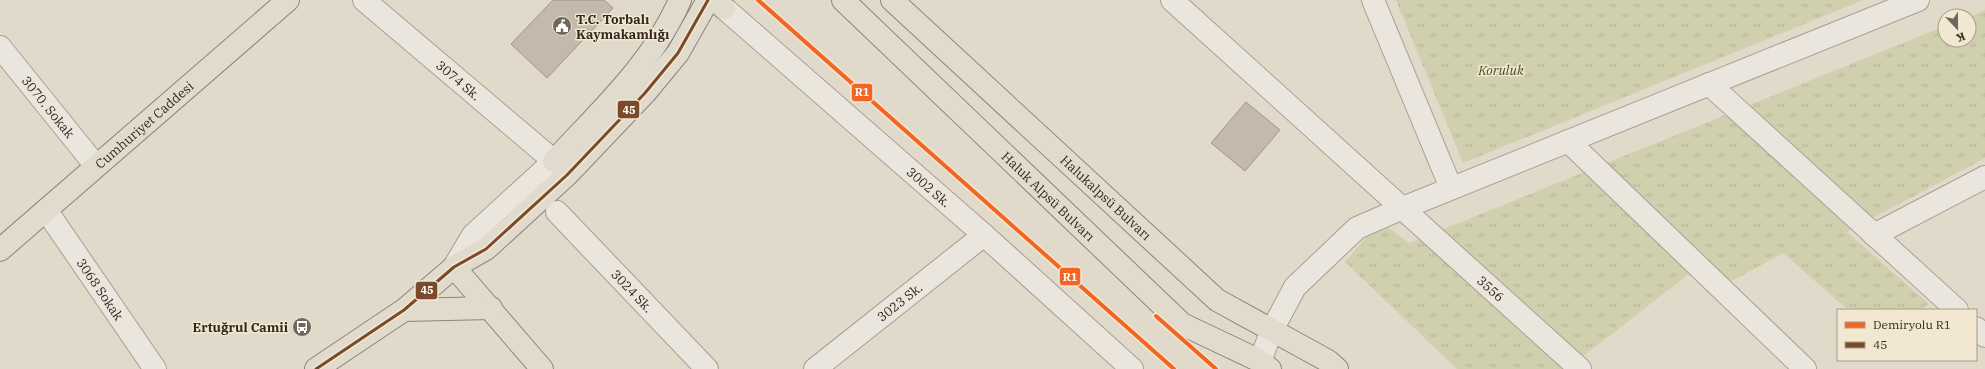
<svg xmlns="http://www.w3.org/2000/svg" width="1985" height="369" font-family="'IBM Plex Serif',serif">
  <defs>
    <pattern id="park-tufts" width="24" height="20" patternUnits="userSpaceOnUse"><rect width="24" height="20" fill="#d1d0ae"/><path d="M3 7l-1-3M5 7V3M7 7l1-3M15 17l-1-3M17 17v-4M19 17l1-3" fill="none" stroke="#b4b395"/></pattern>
  </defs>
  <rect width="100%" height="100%" fill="#e1dacb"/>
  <path fill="url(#park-tufts)" d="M 1396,0 L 1863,0 L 1463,163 Z
    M 1985,10 L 1985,158 L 1847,232 L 1929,304 L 1919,310 L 1848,310 L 1783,253 L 1730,282 L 1707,260 L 1567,369 L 1457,369 L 1345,262 L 1371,231 L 1389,228 L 1409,243 L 1945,26 L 1945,40 L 1969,40 L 1969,17 Z"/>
  <path fill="#c5b8ac" stroke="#a1968b" d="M 553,0 L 604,0 L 613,8 L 547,78 L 511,44 Z
    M 1246,102 L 1280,130 L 1245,171 L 1211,143 Z"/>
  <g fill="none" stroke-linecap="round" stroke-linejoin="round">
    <defs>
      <g id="minor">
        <path id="s1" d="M 364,0 L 554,161 L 473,235 L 454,267"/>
        <path id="s2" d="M 1172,0 L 1580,369"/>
        <path d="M 1373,0 L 1451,188"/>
        <path id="s3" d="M 724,8 L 984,235 L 1132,369"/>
        <path id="s4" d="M 0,47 L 96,166"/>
        <path d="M 1709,84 L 1957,310"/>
        <path d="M 1568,141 L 1805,369"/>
        <path id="s5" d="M 46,210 L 155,369"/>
        <path id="s6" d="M 557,212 L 707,369"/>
        <path d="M 1874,235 L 1985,177"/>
        <path d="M 1976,328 L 1985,336"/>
        <path d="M 1260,361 L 1272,330 L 1295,287 L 1357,228 L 1403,208 L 1918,0"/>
        <path id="s7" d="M 815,369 L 984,235"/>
      </g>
      <g id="major">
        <path d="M 715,0 L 724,8"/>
        <path id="s8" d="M 843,0 L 1182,324 L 1260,361 L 1270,369"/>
        <path id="s9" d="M 892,0 L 1217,300 L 1328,361 L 1337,369"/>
        <path d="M 554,161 C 600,111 653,63 680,0"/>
        <path id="s10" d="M 0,250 L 288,0"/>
        <path d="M 454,267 L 542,369"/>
        <path d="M 404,310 L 491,308"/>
        <path d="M 316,369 L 404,310 L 454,267 L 486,249 L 567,175 L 645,93 L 678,53 L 708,0"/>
      </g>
    </defs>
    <use href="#minor" stroke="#a69f95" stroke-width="24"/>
    <use href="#major" stroke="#8c857b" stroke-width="24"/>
    <use href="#minor" stroke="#eae5dd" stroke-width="22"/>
    <use href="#major" stroke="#e1dbce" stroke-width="22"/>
    <defs>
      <path id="bus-1" d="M 316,369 L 404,310 L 454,267 L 486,249 L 567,175 L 645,93 L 678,53 L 708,0"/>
    </defs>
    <use href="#bus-1" stroke="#f2e7d1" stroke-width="6"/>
    <use href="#bus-1" stroke="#7a4b2a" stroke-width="3"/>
    <defs>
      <path id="rail-1" d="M 758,0 L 1174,369
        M 1156,316 L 1216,369"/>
    </defs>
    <use href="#rail-1" stroke="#f2e7d1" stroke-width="7"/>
    <use href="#rail-1" stroke="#f26522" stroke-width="4"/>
  </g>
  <defs>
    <symbol id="civic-disc" viewBox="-11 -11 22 22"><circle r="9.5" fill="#71665b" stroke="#f2e7d1"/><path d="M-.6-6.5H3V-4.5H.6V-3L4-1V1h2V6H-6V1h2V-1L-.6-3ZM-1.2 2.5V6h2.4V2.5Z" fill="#fff"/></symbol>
    <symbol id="bus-disc" viewBox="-11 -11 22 22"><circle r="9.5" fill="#71665b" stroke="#f2e7d1"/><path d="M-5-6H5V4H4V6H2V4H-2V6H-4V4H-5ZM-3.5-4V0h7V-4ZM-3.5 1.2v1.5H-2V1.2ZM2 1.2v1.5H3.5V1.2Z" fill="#fff"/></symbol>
  </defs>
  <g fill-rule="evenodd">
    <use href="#civic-disc" x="551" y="15" width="22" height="22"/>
    <use href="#bus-disc" x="291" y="316" width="22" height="22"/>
  </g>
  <g text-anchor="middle" stroke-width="3" stroke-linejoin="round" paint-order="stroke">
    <g font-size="13" font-weight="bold" fill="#34281e" stroke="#f2e7d1" text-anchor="start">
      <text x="576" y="24">T.C. Torbalı<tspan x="576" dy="15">Kaymakamlığı</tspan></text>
      <text x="288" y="332" text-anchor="end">Ertuğrul Camii</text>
    </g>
    <g font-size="13" font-style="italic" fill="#464f26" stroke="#f2e7d1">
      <text x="1501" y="75">Koruluk</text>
    </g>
    <g font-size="13" fill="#34281e" stroke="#f2e7d1">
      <text dy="5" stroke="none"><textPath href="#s1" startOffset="124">3074 Sk.</textPath></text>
      <text dy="5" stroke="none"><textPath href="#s4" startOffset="77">3070. Sokak</textPath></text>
      <text dy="5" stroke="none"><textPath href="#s10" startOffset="191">Cumhuriyet Caddesi</textPath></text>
      <text dy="5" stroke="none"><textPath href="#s3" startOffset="272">3002 Sk.</textPath></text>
      <text dy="5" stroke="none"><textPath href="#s8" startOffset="284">Haluk Alpsü Bulvarı</textPath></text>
      <text dy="5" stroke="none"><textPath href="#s9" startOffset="291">Halukalpsü Bulvarı</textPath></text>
      <text dy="5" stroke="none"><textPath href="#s2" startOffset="430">3556</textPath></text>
      <text dy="5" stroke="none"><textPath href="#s5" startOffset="96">3068 Sokak</textPath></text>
      <text dy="5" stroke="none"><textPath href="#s6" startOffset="109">3024 Sk.</textPath></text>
      <text dy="5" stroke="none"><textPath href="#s7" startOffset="108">3023 Sk.</textPath></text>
    </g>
  </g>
  <g stroke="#f2e7d1" stroke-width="1.5">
    <rect x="851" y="83" width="22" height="19" rx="4" fill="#f26522"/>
    <rect x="617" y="100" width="23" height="19" rx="4" fill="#7a4b2a"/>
    <rect x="1059" y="267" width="22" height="19" rx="4" fill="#f26522"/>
    <rect x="415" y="281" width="23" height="19" rx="4" fill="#7a4b2a"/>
  </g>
  <g font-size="11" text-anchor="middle" font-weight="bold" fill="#fff">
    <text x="862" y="96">R1</text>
    <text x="629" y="114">45</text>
    <text x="1070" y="281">R1</text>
    <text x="427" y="294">45</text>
  </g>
  <rect x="1837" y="309" width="140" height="52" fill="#f2e7d1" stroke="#a69b89"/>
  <rect x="1845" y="322" width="20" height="6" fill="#f26522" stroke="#a69b89"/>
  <text x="1873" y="329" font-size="12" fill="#34281e">Demiryolu R1</text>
  <rect x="1845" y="342" width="20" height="6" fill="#7a4b2a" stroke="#a69b89"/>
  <text x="1873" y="349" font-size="12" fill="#34281e">45</text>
  <g transform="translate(1957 28) rotate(158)"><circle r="19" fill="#f2e7d1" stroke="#a69b89"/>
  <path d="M0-3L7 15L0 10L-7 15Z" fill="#71665b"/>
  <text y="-6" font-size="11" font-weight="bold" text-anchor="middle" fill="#34281e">K</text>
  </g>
</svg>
